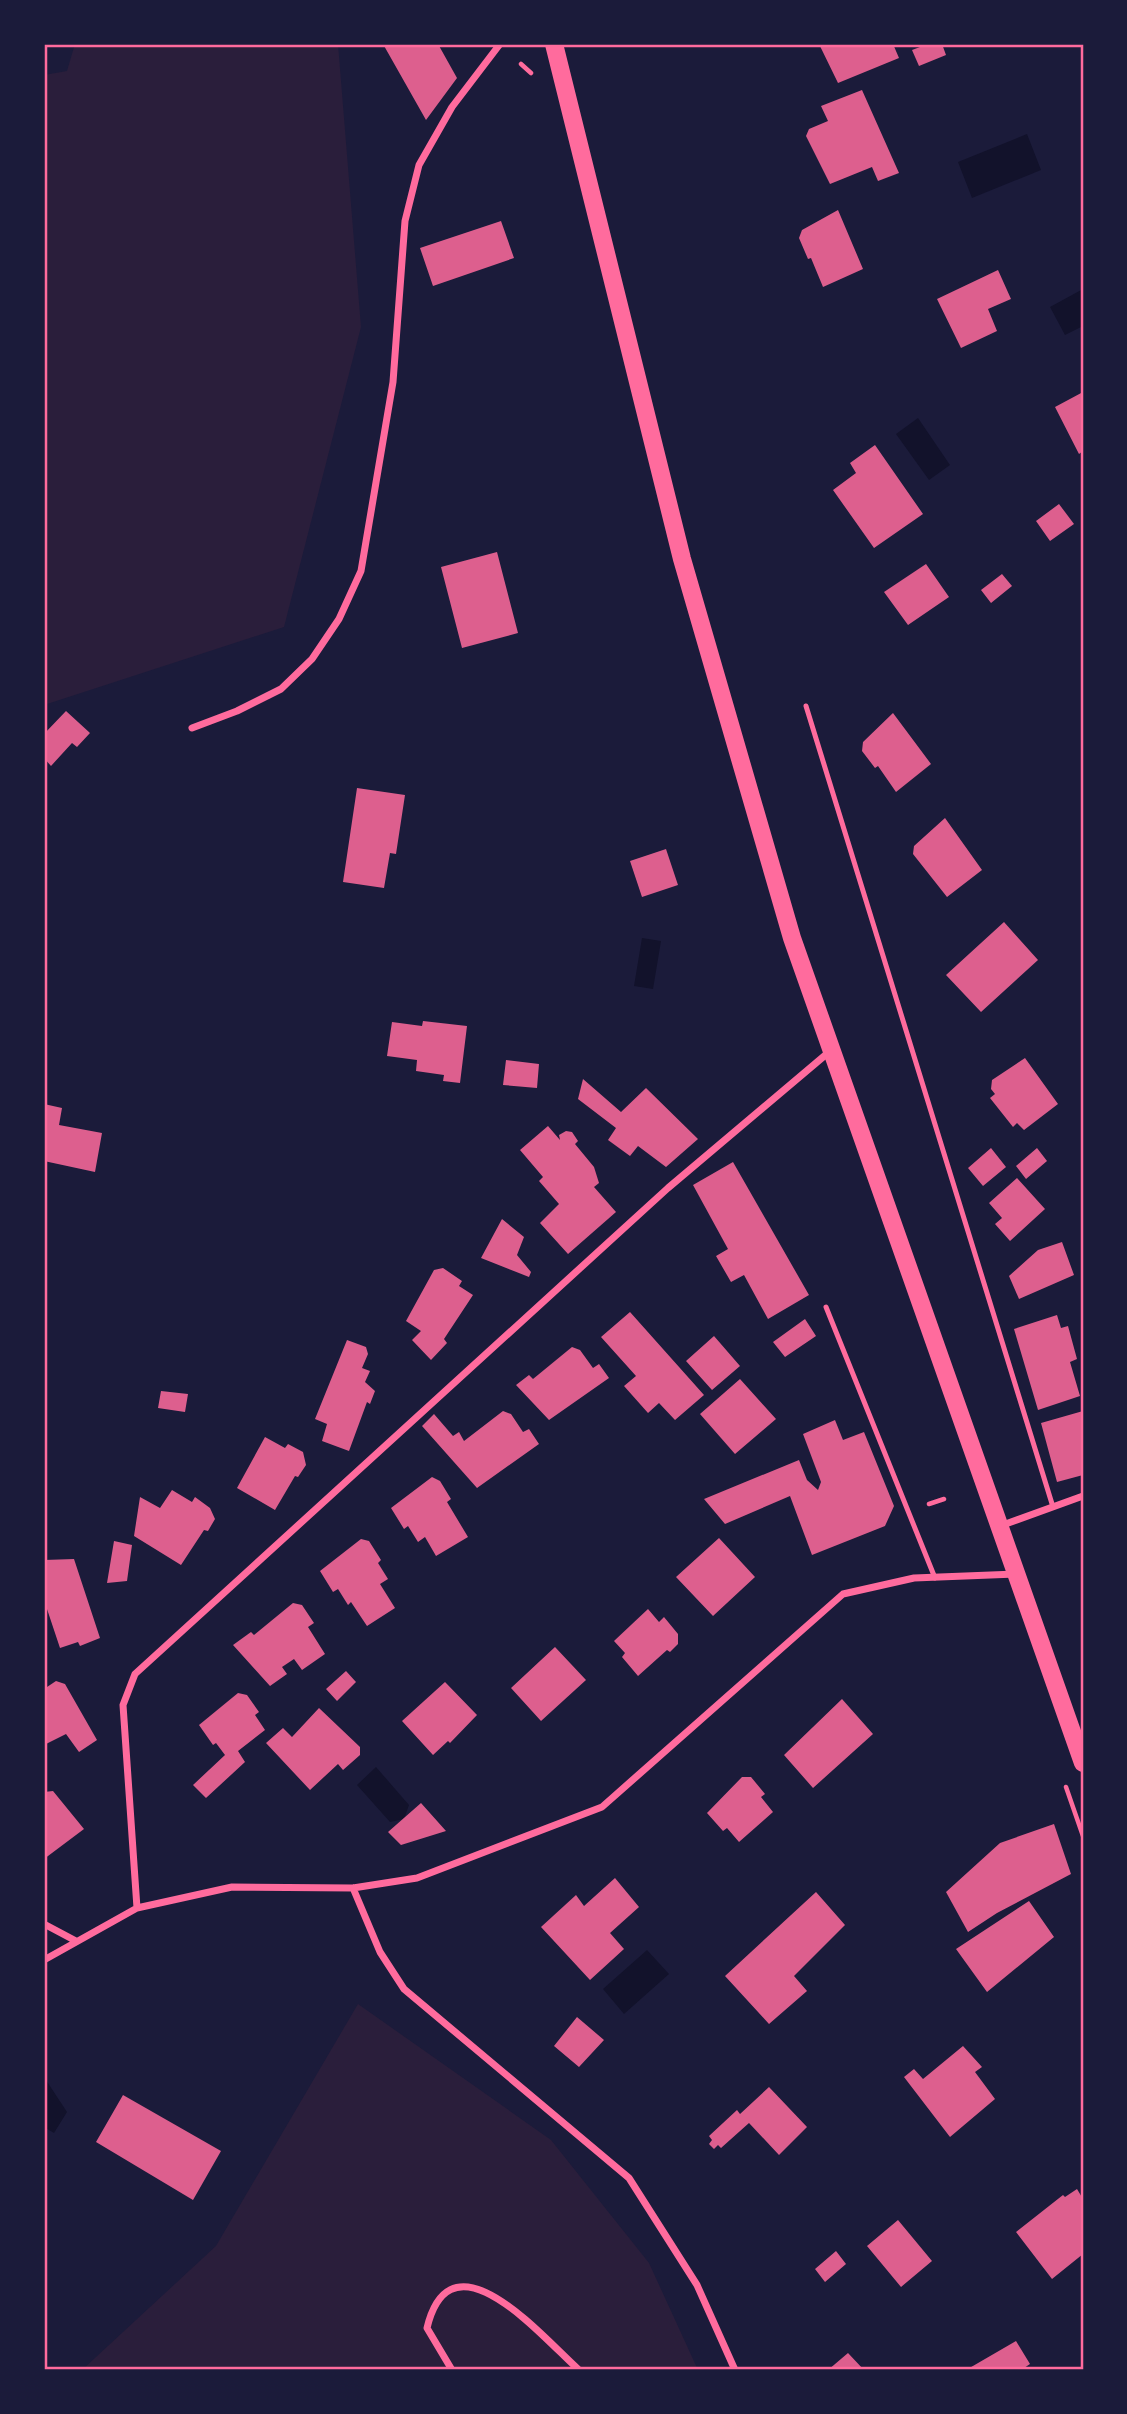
<svg xmlns="http://www.w3.org/2000/svg" width="1127" height="2414" font-family="Rubik,sans-serif">
  <rect width="100%" height="100%" fill="#1b1b3a"/>
  <path fill="#2a1e3b" d="M 75,44 L 338,44 L 361,327 L 284,627 L 44,705 L 44,75 L 67,71 Z
    M 358,2004 L 551,2140 L 649,2263 L 698,2370 L 82,2370 L 216,2246 Z"/>
  <path fill="#12122b" d="M 1027,134 L 1041,170 L 972,198 L 958,162 Z
    M 1083,289 L 1083,326 L 1065,335 L 1050,307 Z
    M 918,418 L 950,465 L 929,480 L 896,434 Z
    M 642,938 L 661,941 L 653,989 L 634,986 Z
    M 376,1767 L 409,1805 L 404,1819 L 390,1822 L 357,1785 Z
    M 647,1950 L 669,1974 L 624,2014 L 603,1989 Z
    M 44,2077 L 67,2112 L 54,2133 L 44,2127 Z"/>
  <path fill="#dd5f8e" d="M 383,44 L 438,44 L 457,78 L 426,120 Z
    M 819,44 L 893,44 L 899,58 L 838,83 Z
    M 928,44 L 942,44 L 946,55 L 919,66 L 912,50 Z
    M 862,90 L 899,173 L 878,181 L 872,167 L 830,184 L 806,136 L 809,129 L 828,121 L 821,106 Z
    M 838,210 L 863,269 L 823,287 L 811,258 L 808,259 L 799,238 L 802,230 Z
    M 501,221 L 514,258 L 433,286 L 420,248 Z
    M 998,270 L 1011,299 L 988,309 L 997,331 L 961,348 L 937,299 Z
    M 1083,392 L 1083,451 L 1079,454 L 1055,407 Z
    M 875,445 L 923,514 L 874,548 L 833,490 L 856,473 L 850,463 Z
    M 1059,504 L 1074,524 L 1050,541 L 1036,521 Z
    M 497,552 L 518,633 L 462,648 L 441,567 Z
    M 926,564 L 949,597 L 908,625 L 884,592 Z
    M 1002,574 L 1012,586 L 991,603 L 981,590 Z
    M 66,711 L 90,733 L 77,747 L 72,743 L 51,766 L 44,758 L 44,734 Z
    M 893,713 L 931,764 L 896,792 L 878,766 L 875,768 L 862,751 L 863,742 Z
    M 357,788 L 405,795 L 396,854 L 390,853 L 384,888 L 343,882 Z
    M 945,818 L 982,870 L 947,897 L 913,854 L 914,846 Z
    M 666,849 L 678,885 L 642,897 L 630,861 Z
    M 1004,922 L 1038,960 L 981,1012 L 946,975 Z
    M 423,1021 L 467,1026 L 460,1083 L 443,1081 L 444,1075 L 416,1071 L 417,1060 L 387,1056 L 392,1022 L 422,1026 Z
    M 1025,1058 L 1058,1104 L 1024,1130 L 1017,1123 L 1013,1127 L 990,1098 L 995,1094 L 991,1089 L 992,1080 Z
    M 506,1060 L 539,1064 L 537,1088 L 503,1085 Z
    M 583,1079 L 621,1112 L 646,1088 L 698,1139 L 666,1167 L 638,1146 L 630,1156 L 608,1140 L 616,1128 L 578,1099 Z
    M 44,1104 L 62,1108 L 59,1125 L 102,1133 L 95,1172 L 44,1161 Z
    M 548,1126 L 560,1140 L 559,1135 L 566,1131 L 572,1132 L 578,1141 L 575,1144 L 594,1167 L 599,1183 L 594,1187 L 616,1212 L 568,1254 L 540,1223 L 559,1204 L 539,1181 L 543,1177 L 520,1150 Z
    M 991,1148 L 1006,1167 L 983,1186 L 968,1168 Z
    M 1037,1148 L 1047,1161 L 1026,1179 L 1016,1166 Z
    M 733,1162 L 809,1295 L 768,1319 L 744,1275 L 731,1282 L 716,1256 L 728,1249 L 693,1185 Z
    M 1017,1178 L 1045,1209 L 1010,1241 L 995,1224 L 1002,1218 L 989,1203 Z
    M 502,1219 L 524,1237 L 517,1255 L 531,1272 L 529,1277 L 481,1258 Z
    M 1062,1242 L 1074,1275 L 1019,1299 L 1009,1276 L 1038,1250 Z
    M 443,1268 L 462,1281 L 459,1286 L 473,1295 L 444,1339 L 447,1343 L 431,1360 L 412,1340 L 421,1331 L 406,1321 L 434,1270 Z
    M 630,1312 L 704,1395 L 675,1420 L 659,1403 L 648,1413 L 624,1386 L 636,1376 L 601,1337 Z
    M 1057,1315 L 1061,1328 L 1068,1326 L 1077,1359 L 1070,1362 L 1080,1396 L 1038,1410 L 1014,1329 Z
    M 805,1319 L 816,1336 L 785,1357 L 773,1342 Z
    M 714,1336 L 740,1366 L 712,1390 L 686,1361 Z
    M 347,1340 L 366,1347 L 368,1354 L 362,1368 L 370,1371 L 365,1382 L 375,1391 L 370,1404 L 367,1402 L 349,1451 L 322,1441 L 327,1424 L 315,1419 Z
    M 572,1347 L 580,1350 L 593,1368 L 599,1364 L 609,1378 L 549,1420 L 516,1385 L 529,1375 L 533,1379 Z
    M 740,1379 L 776,1419 L 735,1454 L 700,1414 Z
    M 161,1391 L 188,1394 L 185,1412 L 158,1408 Z
    M 503,1411 L 511,1414 L 523,1432 L 529,1429 L 539,1444 L 477,1488 L 422,1426 L 434,1414 L 453,1436 L 459,1432 L 464,1441 Z
    M 1083,1411 L 1083,1475 L 1057,1482 L 1041,1423 Z
    M 835,1420 L 843,1440 L 864,1432 L 894,1506 L 885,1526 L 812,1555 L 790,1496 L 725,1524 L 704,1499 L 799,1460 L 807,1480 L 818,1490 L 821,1482 L 803,1434 Z
    M 265,1437 L 285,1448 L 288,1444 L 303,1452 L 306,1465 L 298,1477 L 295,1476 L 275,1510 L 237,1488 Z
    M 432,1477 L 440,1481 L 451,1499 L 447,1502 L 468,1537 L 436,1556 L 425,1537 L 418,1542 L 408,1526 L 404,1529 L 391,1508 Z
    M 172,1490 L 192,1502 L 195,1497 L 210,1508 L 215,1519 L 208,1531 L 204,1530 L 181,1565 L 134,1536 L 140,1497 L 160,1508 Z
    M 719,1538 L 755,1577 L 713,1616 L 676,1577 Z
    M 361,1539 L 369,1541 L 381,1560 L 378,1563 L 388,1579 L 380,1584 L 395,1608 L 367,1626 L 351,1602 L 348,1605 L 338,1589 L 333,1592 L 320,1571 Z
    M 114,1541 L 132,1545 L 127,1581 L 107,1583 Z
    M 74,1559 L 100,1638 L 80,1646 L 78,1642 L 60,1648 L 44,1600 L 44,1560 Z
    M 293,1603 L 302,1605 L 314,1623 L 308,1627 L 325,1654 L 302,1670 L 294,1659 L 282,1667 L 287,1674 L 270,1686 L 233,1645 L 251,1632 L 254,1635 Z
    M 648,1609 L 659,1622 L 664,1617 L 678,1634 L 678,1644 L 670,1652 L 667,1650 L 638,1676 L 622,1657 L 625,1653 L 614,1641 Z
    M 555,1647 L 586,1680 L 541,1721 L 511,1688 Z
    M 346,1671 L 356,1682 L 337,1701 L 326,1689 Z
    M 56,1681 L 65,1684 L 97,1740 L 79,1752 L 66,1734 L 44,1745 L 44,1689 Z
    M 445,1682 L 477,1715 L 450,1743 L 448,1741 L 433,1755 L 402,1721 Z
    M 238,1693 L 247,1695 L 259,1712 L 255,1715 L 265,1730 L 238,1751 L 245,1762 L 206,1798 L 193,1785 L 225,1755 L 216,1743 L 213,1745 L 199,1725 Z
    M 842,1699 L 873,1734 L 813,1788 L 784,1755 Z
    M 319,1708 L 360,1747 L 360,1755 L 343,1770 L 338,1764 L 310,1790 L 266,1743 L 283,1728 L 292,1737 Z
    M 742,1777 L 751,1777 L 765,1794 L 761,1797 L 773,1812 L 739,1842 L 727,1828 L 723,1831 L 707,1813 Z
    M 53,1791 L 84,1829 L 44,1859 L 44,1792 Z
    M 421,1803 L 446,1831 L 401,1845 L 388,1832 Z
    M 1054,1824 L 1071,1874 L 997,1913 L 968,1932 L 946,1892 L 1000,1843 Z
    M 615,1878 L 639,1907 L 610,1933 L 624,1949 L 590,1980 L 541,1927 L 576,1895 L 584,1906 Z
    M 816,1892 L 845,1925 L 794,1976 L 807,1991 L 769,2024 L 725,1976 Z
    M 1029,1901 L 1054,1937 L 987,1992 L 956,1949 Z
    M 577,2017 L 604,2040 L 579,2067 L 554,2046 Z
    M 963,2046 L 982,2067 L 975,2072 L 995,2099 L 950,2137 L 904,2077 L 914,2069 L 923,2079 Z
    M 769,2087 L 807,2127 L 779,2155 L 749,2123 L 721,2148 L 718,2145 L 714,2149 L 709,2144 L 712,2140 L 709,2136 L 737,2110 L 740,2114 Z
    M 123,2095 L 221,2151 L 193,2200 L 96,2142 Z
    M 1077,2189 L 1083,2199 L 1083,2254 L 1052,2279 L 1016,2232 L 1063,2195 L 1065,2197 Z
    M 898,2220 L 932,2261 L 901,2287 L 867,2246 Z
    M 836,2251 L 846,2264 L 825,2282 L 815,2269 Z
    M 1016,2341 L 1030,2364 L 1024,2368 L 1025,2370 L 966,2370 Z
    M 848,2353 L 864,2370 L 828,2370 Z"/>
  <g fill="none" stroke-linecap="round" stroke-linejoin="round">
    <path stroke="#ff6b9d" stroke-width="4.5" d="M 521,64 L 531,73
      M 929,1504 L 944,1499
      M 1066,1787 L 1083,1836"/>
    <path stroke="#ff6b9d" stroke-width="5" d="M 806,706 L 1053,1507
      M 826,1307 L 935,1578"/>
    <path stroke="#ff6b9d" stroke-width="7" d="M 192,728 L 237,711 L 281,689 L 312,659 L 339,619 L 361,571 L 393,382 L 405,221 L 419,165 L 452,107 L 500,44
      M 1000,1526 L 1083,1496
      M 353,1888 L 380,1952 L 404,1989 L 629,2178 L 697,2285 L 735,2370
      M 137,1908 L 123,1705 L 135,1674 L 668,1188 L 829,1052
      M 44,1924 L 76,1941
      M 44,1960 L 137,1908 L 232,1887 L 353,1888 L 417,1878 L 602,1807 L 843,1594 L 914,1578 L 1016,1574
      M 452,2370 L 427,2328 C 451,2228 542,2337 579,2370"/>
    <path stroke="#ff6b9d" stroke-width="18" d="M 554,44 L 682,559 L 792,938 L 1083,1763"/>
  </g>
  <rect width="1127" height="2414" fill="none" stroke="#1b1b3a" stroke-width="91"/>
  <rect x="46" y="46" width="1036" height="2322" fill="none" stroke="#ff6b9d" stroke-width="2.5"/>
</svg>
